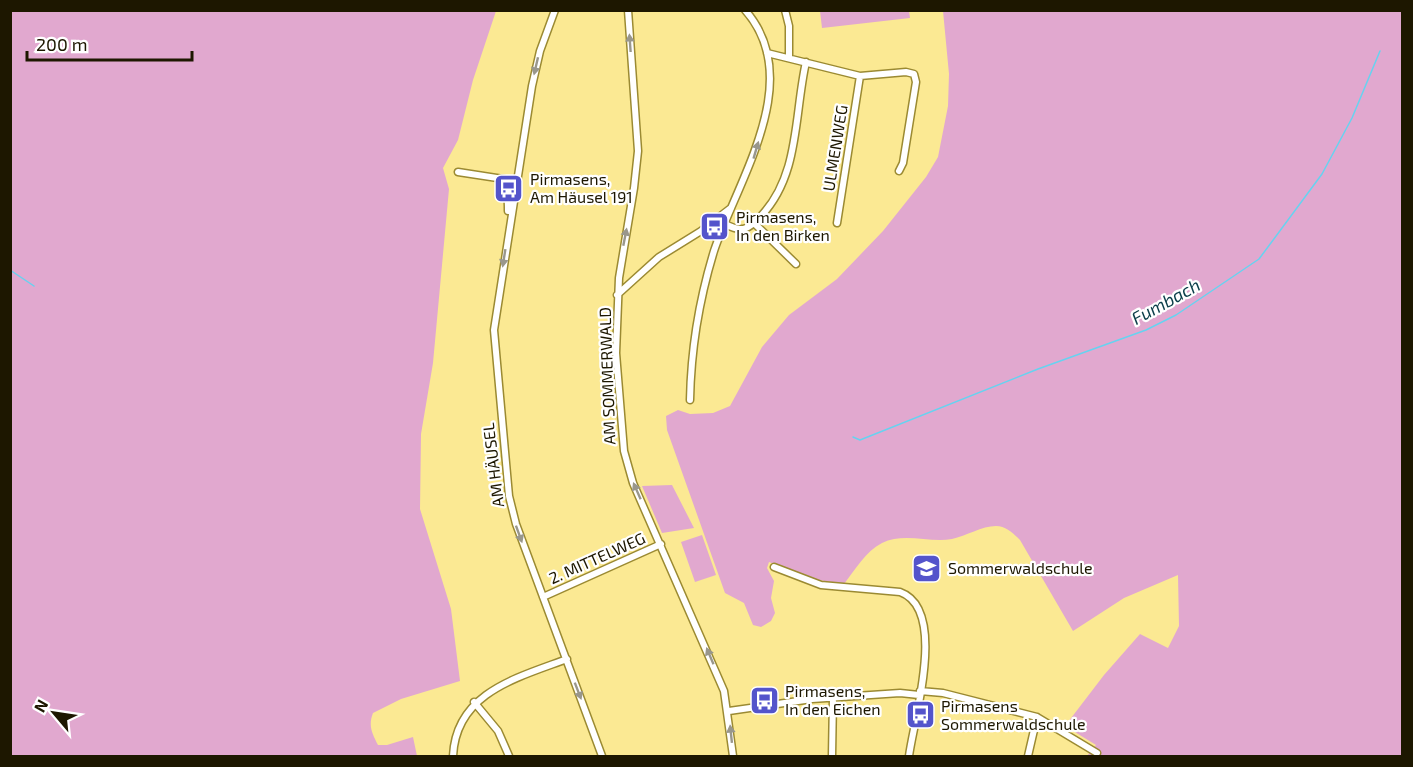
<svg xmlns="http://www.w3.org/2000/svg" width="1413" height="767" font-family="'Exo 2',sans-serif">
  <rect width="100%" height="100%" fill="#fbe993"/>
  <path fill="#e1a8cf" d="M 10,11 L 496,11 L 473,80 L 458,140 L 443,168 L 449,189 L 433,363 L 421,434 L 420,509 L 451,609 L 460,681 L 401,699 L 373,713 C 368,726 372,733 378,745 L 387,745 L 413,737 L 417,756 L 11,756 Z
    M 820,11 L 909,11 L 910,18 L 822,28 Z
    M 943,11 L 1402,11 L 1402,756 L 1087,756 L 1096,745 L 1065,726 L 1104,675 L 1140,634 L 1168,648 L 1179,626 L 1178,575 L 1124,598 L 1073,631 L 1020,540 C 1013,533 1006,526 996,526 C 982,526 966,536 952,539 C 929,543 904,532 882,543 C 866,551 855,570 844,584 L 812,579 L 769,562 L 767,568 L 774,581 L 771,598 L 775,613 L 771,621 L 761,627 L 753,625 L 744,603 L 725,593 L 667,430 L 666,416 L 678,410 L 690,414 L 713,413 L 730,406 L 762,347 L 789,315 L 837,279 L 883,231 L 926,177 L 938,157 L 948,106 L 949,74 Z
    M 672,485 L 694,528 L 662,533 L 642,486 Z
    M 702,535 L 716,575 L 695,582 L 681,542 Z"/>
  <g fill="none" stroke-linecap="round" stroke-linejoin="round">
    <path stroke="#66d3f0" stroke-width="1.5" d="M 10,270 L 34,286
      M 853,437 L 860,440 L 1038,369 L 1146,330 L 1176,315 L 1259,259 L 1322,174 L 1352,118 L 1380,51"/>
    <defs>
      <path id="minor" d="M 555,10 L 540,51 L 532,86 L 494,330 L 509,496 L 516,524 L 602,756
        M 628,10 L 638,151 L 634,188 L 619,278 L 616,353 L 624,451 L 633,483 L 724,691 L 733,756
        M 785,10 L 789,26 L 789,57
        M 767,53 L 860,76 L 906,72 L 914,74 L 916,82 L 903,163 L 899,171
        M 458,172 L 516,181
        M 499,179 C 508,188 508,198 508,211
        M 754,223 L 796,264
        M 837,223 L 860,76
        M 725,224 C 742,233 748,230 761,216 C 800,175 794,115 806,62
        M 701,231 L 710,232 L 718,240
        M 617,295 L 659,257 L 701,231 L 731,208
        M 690,400 C 691,349 699,300 714,251 C 737,181 807,80 745,10
        M 774,567 L 821,585 L 900,592 C 948,609 914,718 909,756
        M 543,597 L 661,544
        M 920,691 L 943,693 L 1037,717 L 1097,753
        M 474,702 L 498,731 L 509,756
        M 729,711 L 812,699 L 900,693 L 919,695
        M 453,756 C 456,693 516,678 567,659
        M 832,756 L 833,698
        M 1028,756 L 1037,717"/>
    </defs>
    <use href="#minor" stroke="#9b8a32" stroke-width="9"/>
    <use href="#minor" stroke="#fff" stroke-width="6"/>
  </g>
  <defs><path id="oneway-solid" d="M-6-.8H1V-3.2L6.5 0L1 3.2V.8H-6Z" transform="scale(1.5)"/></defs>
  <g fill="#99978c">
    <use href="#oneway-solid" transform="translate(630 43) rotate(-94)"/>
    <use href="#oneway-solid" transform="translate(536 66) rotate(103)"/>
    <use href="#oneway-solid" transform="translate(756 150) rotate(-74)"/>
    <use href="#oneway-solid" transform="translate(625 237) rotate(-79)"/>
    <use href="#oneway-solid" transform="translate(504 258) rotate(99)"/>
    <use href="#oneway-solid" transform="translate(637 491) rotate(-114)"/>
    <use href="#oneway-solid" transform="translate(519 534) rotate(70)"/>
    <use href="#oneway-solid" transform="translate(710 656) rotate(-113)"/>
    <use href="#oneway-solid" transform="translate(578 691) rotate(69)"/>
    <use href="#oneway-solid" transform="translate(731 734) rotate(-96)"/>
  </g>
  <defs>
    <symbol id="bus-square" viewBox="-11 -11 22 22"><rect x="-9" y="-9" width="18" height="18" rx="4" fill="#5454cb" stroke="#fff"/><path d="M-5-6H5V4H4V6H2V4H-2V6H-4V4H-5ZM-3.5-4V0h7V-4ZM-3.5 1.2v1.5H-2V1.2ZM2 1.2v1.5H3.5V1.2Z" fill="#fff"/></symbol>
    <symbol id="school-square" viewBox="-11 -11 22 22"><rect x="-9" y="-9" width="18" height="18" rx="4" fill="#5454cb" stroke="#fff"/><path d="M0-5L7-2L0 1L-7-2ZM-4 1L0 2.5L4 1V4Q0 6-4 4Z" fill="#fff"/></symbol>
  </defs>
  <g fill-rule="evenodd">
    <use href="#bus-square" x="492" y="172" width="33" height="33"/>
    <use href="#bus-square" x="698" y="210" width="33" height="33"/>
    <use href="#school-square" x="910" y="552" width="33" height="33"/>
    <use href="#bus-square" x="748" y="684" width="33" height="33"/>
    <use href="#bus-square" x="904" y="698" width="33" height="33"/>
  </g>
  <g text-anchor="middle" stroke-width="4.5" stroke-linejoin="round" paint-order="stroke">
    <g font-size="16" fill="#1d1700" stroke="#fff">
      <text transform="translate(835 148) rotate(-81)" y="6">ULMENWEG</text>
      <text transform="translate(607 376) rotate(-92)" y="6">AM SOMMERWALD</text>
      <text transform="translate(493 465) rotate(-97)" y="6">AM HÄUSEL</text>
      <text transform="translate(597 558) rotate(-24)" y="6">2. MITTELWEG</text>
    </g>
    <g font-size="16" fill="#1d1700" stroke="#fff" text-anchor="start">
      <text x="530" y="185">Pirmasens,<tspan x="530" dy="18">Am Häusel 191</tspan></text>
      <text x="736" y="223">Pirmasens,<tspan x="736" dy="18">In den Birken</tspan></text>
      <text x="948" y="574">Sommerwaldschule</text>
      <text x="785" y="697">Pirmasens,<tspan x="785" dy="18">In den Eichen</tspan></text>
      <text x="941" y="712">Pirmasens<tspan x="941" dy="18">Sommerwaldschule</tspan></text>
    </g>
    <g font-size="18" font-style="italic" fill="#0b3e4a" stroke="#fff">
      <text transform="translate(1166 302) rotate(-29)" y="6">Fumbach</text>
    </g>
  </g>
  <rect width="1413" height="767" fill="none" stroke="#1d1700" stroke-width="24"/>
  <g transform="translate(54 713) rotate(299)" stroke="#ffffff" stroke-width="4.5" paint-order="stroke">
  <path d="M0-4.5L10 22L0 15L-10 22Z" fill="#1d1700"/>
  <text y="-9" font-size="16" font-weight="bold" text-anchor="middle" fill="#1d1700">N</text>
  </g>
  <path d="M27 51v9h165v-9" fill="none" stroke="#1d1700" stroke-width="3"/>
  <text x="36" y="51" font-size="18" fill="#1d1700" stroke="#ffffff" stroke-width="4.5" paint-order="stroke">200 m</text>
</svg>
